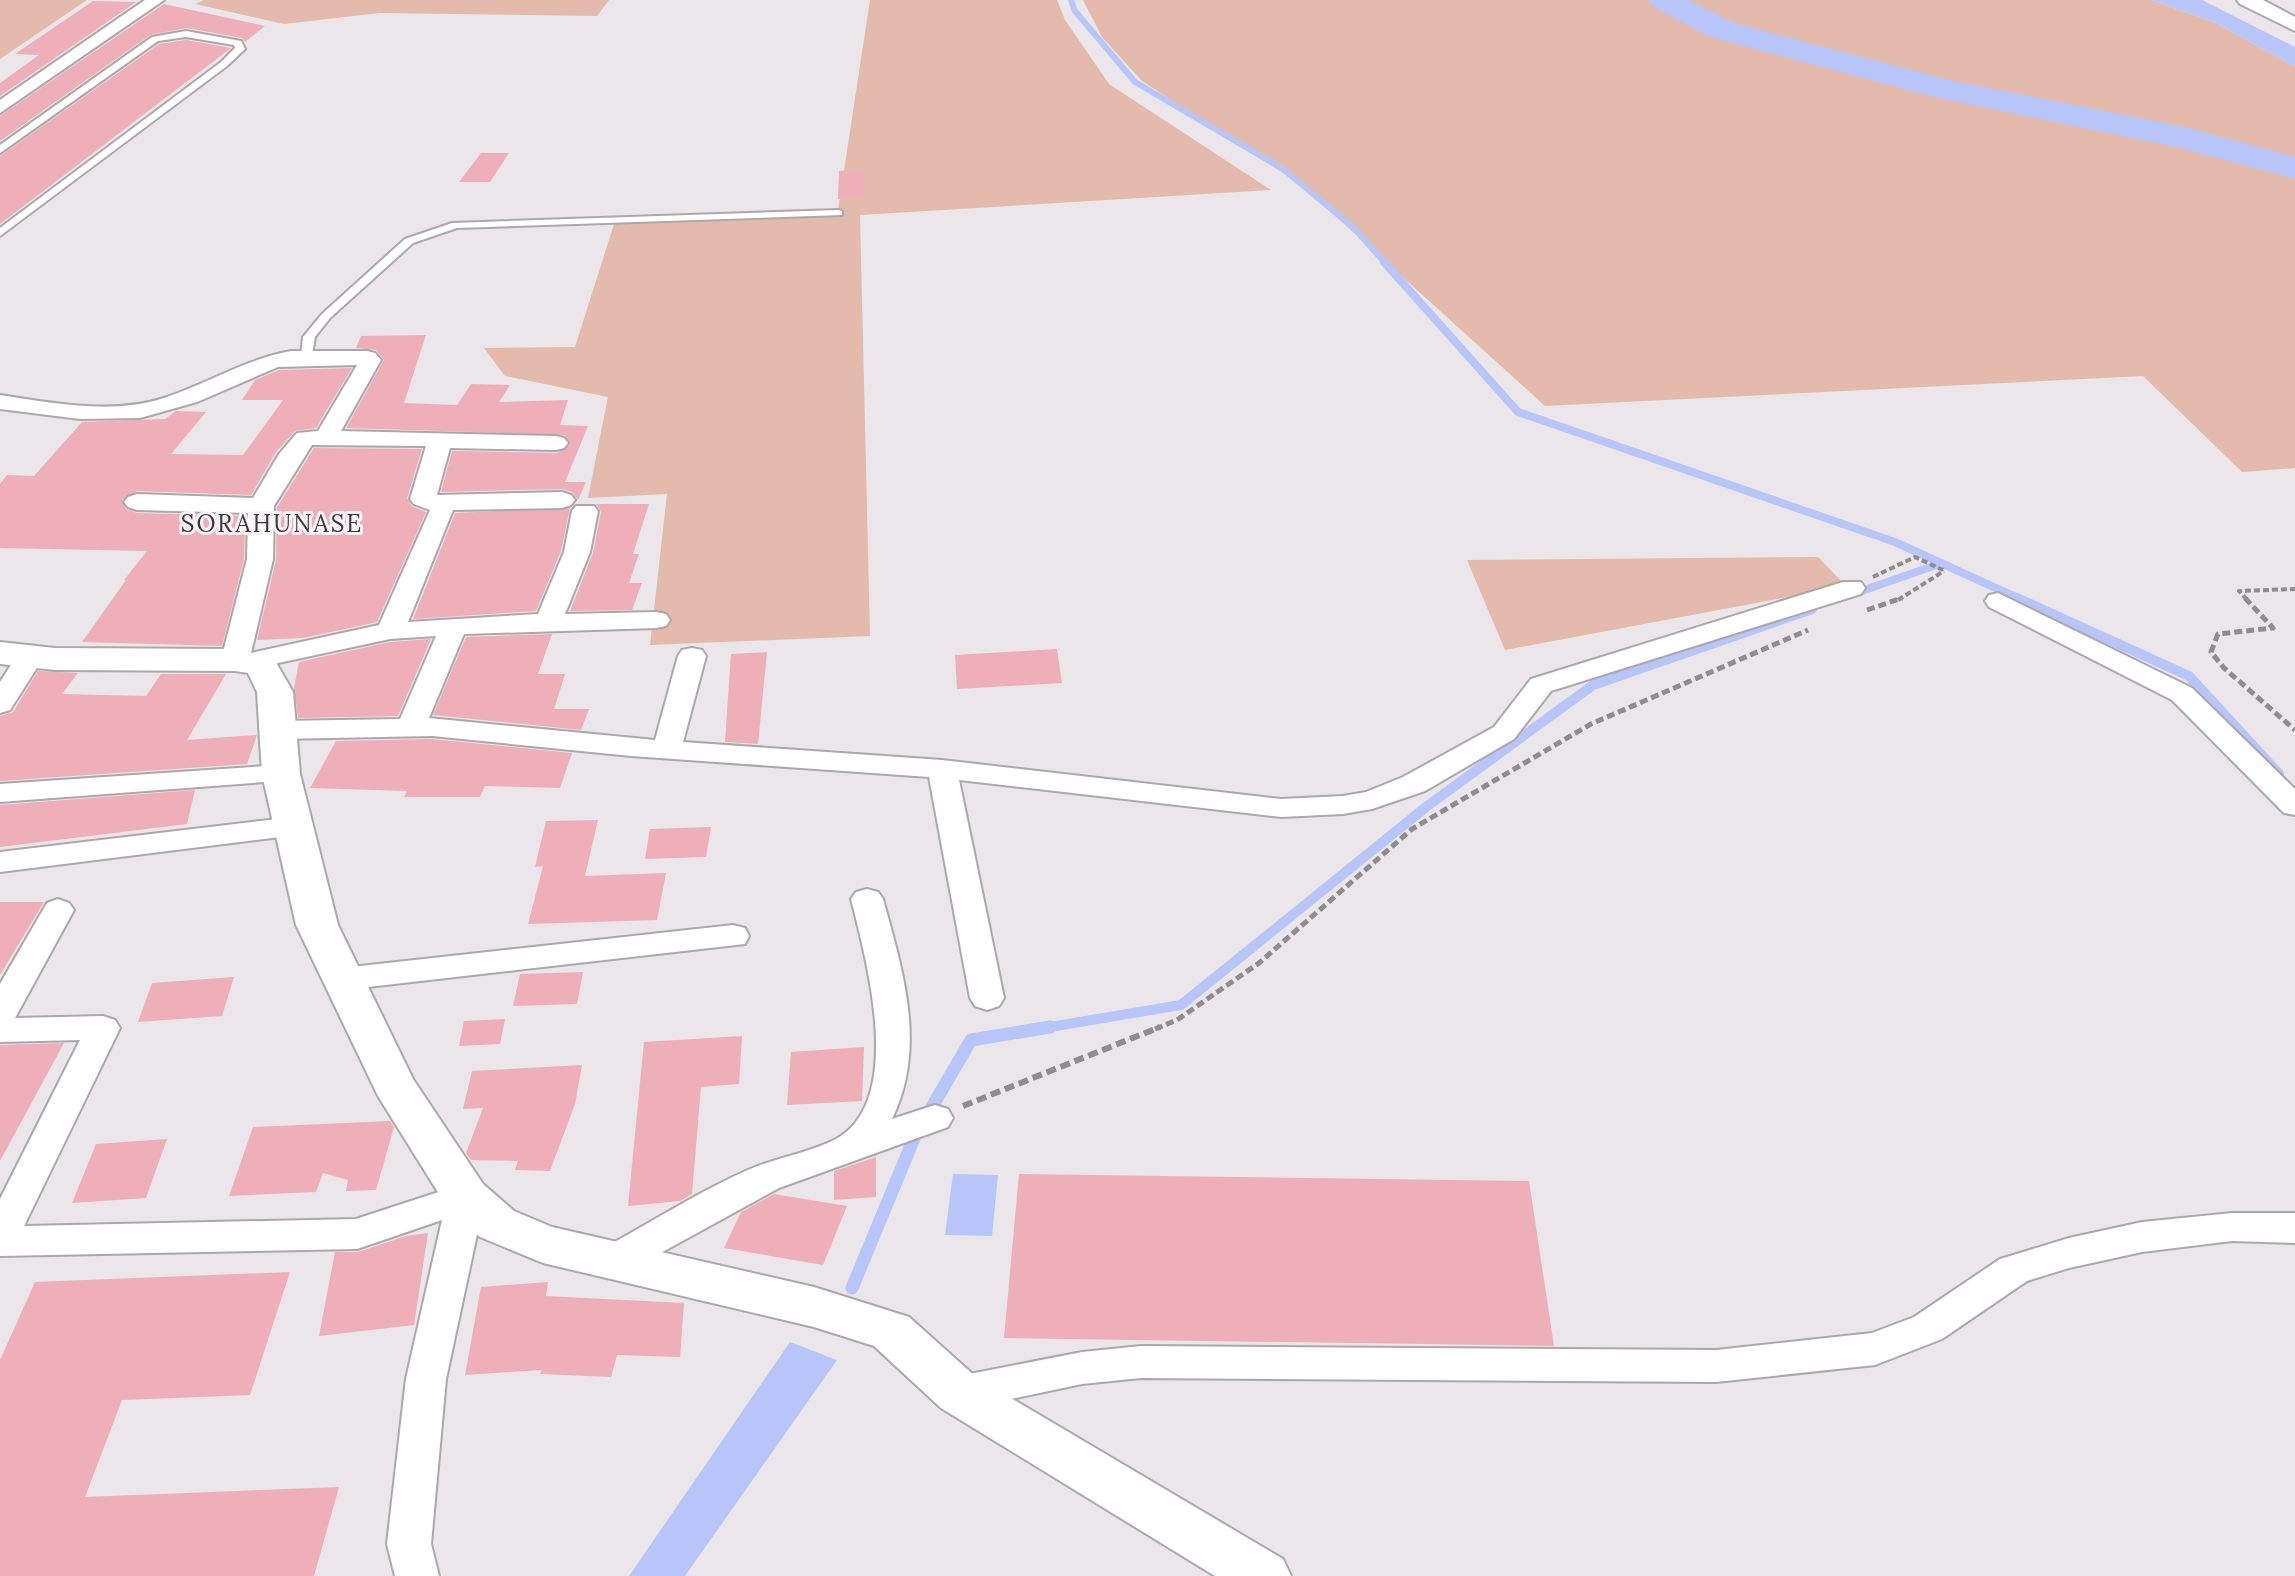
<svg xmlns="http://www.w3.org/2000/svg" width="2295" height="1576" font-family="Lora,serif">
  <rect width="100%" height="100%" fill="#ebe6e9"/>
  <path fill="#e3baab" d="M 0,0 L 87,0 L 0,59 Z
    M 204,0 L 609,0 L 597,16 L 380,13 L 284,24 L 195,4 Z
    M 870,0 L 1057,0 L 1065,20 L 1109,84 L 1271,190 L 860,215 L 870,636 L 650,645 L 667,494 L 588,498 L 608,397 L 505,376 L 484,348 L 575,347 L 615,221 L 838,210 Z
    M 1083,0 L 2151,0 L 2214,22 L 2295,67 L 2295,468 L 2242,472 L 2143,376 L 1545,406 L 1300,184 L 1142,81 L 1102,37 Z
    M 1818,557 L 1846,586 L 1505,650 L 1467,560 Z"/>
  <path fill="#b7c5f9" d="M 2151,0 L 2202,0 L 2295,47 L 2295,67 L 2214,22 Z
    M 953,1174 L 998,1175 L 992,1236 L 945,1235 Z
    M 790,1342 L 837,1360 L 685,1576 L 629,1576 Z"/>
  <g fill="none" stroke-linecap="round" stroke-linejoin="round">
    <path stroke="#b7c5f9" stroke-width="6" d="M 1071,0 L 1075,11 L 1135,82 L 1283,169 L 1353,227 L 1386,264"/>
    <path stroke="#b7c5f9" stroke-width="8" d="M 1384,262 L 1518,412 L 1895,542 L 2022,600
      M 1853,594 L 1942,563"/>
    <path stroke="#b7c5f9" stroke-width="10" d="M 2017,598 L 2189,676 L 2279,774
      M 1038,1029 L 1181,1005 L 1426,807 L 1593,685 L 1812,609"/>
    <path stroke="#b7c5f9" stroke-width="13" d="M 852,1288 L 915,1136 L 971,1040 L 1050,1027"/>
    <path fill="#b7c5f9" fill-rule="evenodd" d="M 1649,0 L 1689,0 L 1734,23 L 1949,80 L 2185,127 L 2295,157 L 2295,179 L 2180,148 L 1934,97 L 1710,37 L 1654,7 Z"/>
  </g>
  <path fill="#eeafb8" d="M 93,1 L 136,2 L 0,96 L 0,83 L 39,55 L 15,54 Z
    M 164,4 L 265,26 L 245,42 L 242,38 L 187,28 L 150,35 L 0,141 L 0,116 Z
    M 186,40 L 231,48 L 0,224 L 0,156 L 159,44 Z
    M 481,153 L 509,153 L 490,182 L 459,182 Z
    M 864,170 L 863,198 L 838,199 L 839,171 Z
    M 426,335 L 404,403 L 457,405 L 471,384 L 510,385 L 499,402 L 568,400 L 560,425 L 588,426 L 565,482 L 586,482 L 578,500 L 572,492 L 562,489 L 441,492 L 452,451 L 557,453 L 570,445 L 565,435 L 346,428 L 384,360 L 376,350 L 356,348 L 361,336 Z
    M 352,368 L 316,428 L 295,431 L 276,452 L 251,495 L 137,491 L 122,500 L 126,509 L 137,513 L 245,516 L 244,559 L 222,646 L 82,642 L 126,580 L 124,580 L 147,551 L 0,548 L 0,484 L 7,475 L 34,476 L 82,422 L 165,419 L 176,411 L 206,412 L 171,454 L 243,455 L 283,400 L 242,400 L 255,380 L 279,370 Z
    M 314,448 L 422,449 L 407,498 L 412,506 L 426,512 L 377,622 L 303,638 L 257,640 L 276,560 L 277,507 Z
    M 596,504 L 649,504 L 633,554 L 639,554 L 629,583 L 642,583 L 632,610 L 570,611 L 593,553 L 601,512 Z
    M 570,508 L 561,551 L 536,611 L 413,619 L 455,513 Z
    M 552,634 L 538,674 L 565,674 L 554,709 L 589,709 L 581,730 L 433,715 L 466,637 Z
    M 431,639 L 398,716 L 298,718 L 294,688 L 299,662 L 390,642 Z
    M 1057,649 L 1062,683 L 957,689 L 955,655 Z
    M 767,652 L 758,744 L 725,742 L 731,654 Z
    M 38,671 L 78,673 L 62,694 L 146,696 L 161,674 L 226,674 L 187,740 L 257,735 L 247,764 L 0,781 L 0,716 L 13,712 Z
    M 432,739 L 572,753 L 560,788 L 485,786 L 480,797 L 404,797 L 407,791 L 310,788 L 336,741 Z
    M 195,790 L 187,824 L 0,847 L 0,805 Z
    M 598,820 L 585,876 L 666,873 L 657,920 L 528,924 L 543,866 L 535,867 L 546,821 Z
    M 711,827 L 706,857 L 645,859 L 650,829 Z
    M 0,902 L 44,902 L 0,975 Z
    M 583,972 L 577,1004 L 513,1006 L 520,974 Z
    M 234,977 L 222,1016 L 138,1022 L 152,983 Z
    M 505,1019 L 500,1044 L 459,1046 L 464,1021 Z
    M 742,1036 L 739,1084 L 701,1087 L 692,1194 L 680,1201 L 628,1206 L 644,1042 Z
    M 64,1043 L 0,1161 L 0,1045 Z
    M 864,1047 L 862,1101 L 787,1105 L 791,1052 Z
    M 582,1065 L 575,1104 L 550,1171 L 515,1170 L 518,1161 L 471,1160 L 466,1153 L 483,1108 L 463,1109 L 472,1071 Z
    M 390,1121 L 394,1127 L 376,1190 L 346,1191 L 348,1180 L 323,1173 L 316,1192 L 229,1196 L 253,1127 Z
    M 167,1139 L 146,1198 L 72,1203 L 96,1144 Z
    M 876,1157 L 876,1197 L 834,1200 L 834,1171 Z
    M 1019,1174 L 1529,1181 L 1554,1346 L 1004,1338 Z
    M 774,1194 L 847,1206 L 823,1265 L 724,1248 L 741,1212 Z
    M 428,1233 L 414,1325 L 319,1336 L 335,1252 L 358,1252 L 406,1236 Z
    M 290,1272 L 250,1395 L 122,1400 L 85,1497 L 339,1487 L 314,1576 L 0,1576 L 0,1360 L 35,1282 Z
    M 548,1282 L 546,1296 L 684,1303 L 680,1357 L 617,1355 L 611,1377 L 540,1374 L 542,1370 L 465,1375 L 481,1287 Z"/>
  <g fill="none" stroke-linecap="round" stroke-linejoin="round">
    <defs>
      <path id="service" d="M 186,31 L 241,41 L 245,49 L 227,66 L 0,236 L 0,228 L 221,62 L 235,48 L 234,45 L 186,37 L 158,41 L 0,153 L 0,145 L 152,37 Z
        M 838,210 L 842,211 L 842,215 L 457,228 L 413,243 L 330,318 L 315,337 L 311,360 L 303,360 L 301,357 L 303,337 L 322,314 L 405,239 L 452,223 Z"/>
      <path id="minor" d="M 145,0 L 164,0 L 0,113 L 0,100 Z
        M 291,351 L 367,351 L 375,353 L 381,360 L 341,431 L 556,436 L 564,438 L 568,443 L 564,448 L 556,450 L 450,448 L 437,495 L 562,492 L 571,495 L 575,500 L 571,505 L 562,508 L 453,510 L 408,622 L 538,614 L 564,552 L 572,511 L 576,506 L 594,506 L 598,511 L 590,552 L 565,614 L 656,612 L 666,614 L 670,620 L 666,626 L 656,628 L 464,634 L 429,718 L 655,740 L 678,656 L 682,650 L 692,648 L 702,650 L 706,656 L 683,742 L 942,760 L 1281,799 L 1343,796 L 1366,792 L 1403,777 L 1494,727 L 1531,679 L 1843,582 L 1861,582 L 1865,588 L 1861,594 L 1551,691 L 1514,739 L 1425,791 L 1372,809 L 1343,814 L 1281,817 L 959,780 L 1004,998 L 999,1006 L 987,1010 L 975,1006 L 970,998 L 929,777 L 631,756 L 432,736 L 279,739 L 269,736 L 265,730 L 269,724 L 279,721 L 400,719 L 436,636 L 390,639 L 250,669 L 225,666 L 221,660 L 247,559 L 248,513 L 137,510 L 128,507 L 124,502 L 128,497 L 137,494 L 253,498 L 279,454 L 297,433 L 318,431 L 357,365 L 278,367 L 197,402 L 140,418 L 80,419 L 0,409 L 0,395 C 54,403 112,415 164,398 C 207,384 246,359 291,351 ZM 312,445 L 426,446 L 410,499 L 414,504 L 430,510 L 379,625 L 251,653 L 273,559 L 274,506 Z
        M 1998,593 L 2192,688 L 2295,789 L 2295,815 L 2284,813 L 2172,700 L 1989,607 L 1985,601 L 1989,595 Z
        M 30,649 L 40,651 L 44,657 L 10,710 L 0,713 L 0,682 L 20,651 Z
        M 281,765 L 292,768 L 296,774 L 292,780 L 0,802 L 0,784 Z
        M 294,817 L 305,820 L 309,827 L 305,834 L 0,872 L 0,852 Z
        M 867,889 L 878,892 L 883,899 C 903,972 927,1047 892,1119 L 935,1105 L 948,1109 L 953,1118 L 948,1127 L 779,1188 L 626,1272 L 613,1276 L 600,1272 L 594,1261 L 600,1250 C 649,1224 704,1188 755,1167 C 781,1157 811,1152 836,1139 C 906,1100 866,959 851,899 L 856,892 Z
        M 58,899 L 69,903 L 74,910 L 15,1018 L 103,1016 L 115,1020 L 120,1028 L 24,1226 L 356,1219 L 466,1183 L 479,1187 L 485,1197 L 446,1379 L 431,1544 L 439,1576 L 395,1576 L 387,1544 L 406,1379 L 442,1220 L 357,1249 L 0,1256 L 0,1199 L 80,1040 L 0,1042 L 0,984 L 47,903 Z
        M 733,925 L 745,928 L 749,936 L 745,944 L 342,990 L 330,987 L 325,979 L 330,971 L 342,968 Z
        M 2232,1213 L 2295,1213 L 2295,1243 L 2232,1241 L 2142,1252 L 2069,1268 L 2027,1281 L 1942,1339 L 1875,1365 L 1716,1382 L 1141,1378 L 1082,1384 L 959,1410 L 945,1405 L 939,1393 L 945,1381 L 959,1376 L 1082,1352 L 1141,1346 L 1716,1350 L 1872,1333 L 1914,1317 L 2000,1259 L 2069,1238 L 2142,1222 Z"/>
      <path id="tertiary" d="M 2237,0 L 2263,0 L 2295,17 L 2295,31 L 2240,4 Z
        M 0,642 L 55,648 L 235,649 L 274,659 L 293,692 L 300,774 L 338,925 L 413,1079 L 483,1184 L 514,1211 L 552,1227 L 814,1287 L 909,1317 L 977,1378 L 1283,1559 L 1291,1576 L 1215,1576 L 941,1408 L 874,1346 L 814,1327 L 543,1263 L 480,1237 L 449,1210 L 378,1096 L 296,925 L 262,774 L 257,692 L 248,673 L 235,671 L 55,670 L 0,664 Z"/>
    </defs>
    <use href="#service" stroke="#aca7ab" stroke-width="4"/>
    <use href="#minor" stroke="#aca7ab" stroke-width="4"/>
    <use href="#tertiary" stroke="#aca7ab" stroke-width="4"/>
    <path stroke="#8f8c8e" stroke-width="4" stroke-dasharray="6 3" stroke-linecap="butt" d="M 1873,577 L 1915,557 L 1943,570
      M 1898,600 L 1944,571
      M 2247,600 L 2239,591 L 2295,589"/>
    <path stroke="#8f8c8e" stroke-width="5" stroke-dasharray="8 4" stroke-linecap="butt" d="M 2245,598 L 2273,628 L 2218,634 L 2211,652 L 2224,668 L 2295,730
      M 1867,610 L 1902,598
      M 1155,1029 L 1177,1020 L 1259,963 L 1412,829 L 1591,724 L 1808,630"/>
    <path stroke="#8f8c8e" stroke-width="6" stroke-dasharray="10 5" stroke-linecap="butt" d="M 963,1106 L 1160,1027"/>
    <use href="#service" fill="#fff" fill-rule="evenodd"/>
    <use href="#minor" fill="#fff" fill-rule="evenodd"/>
    <use href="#tertiary" fill="#fff" fill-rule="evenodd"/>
  </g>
  <g text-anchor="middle" stroke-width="6" stroke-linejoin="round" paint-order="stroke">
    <g font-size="24" letter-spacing="2" fill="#3c393b" stroke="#f8f3f7">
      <text x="272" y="532">SORAHUNASE</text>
    </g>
  </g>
</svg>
